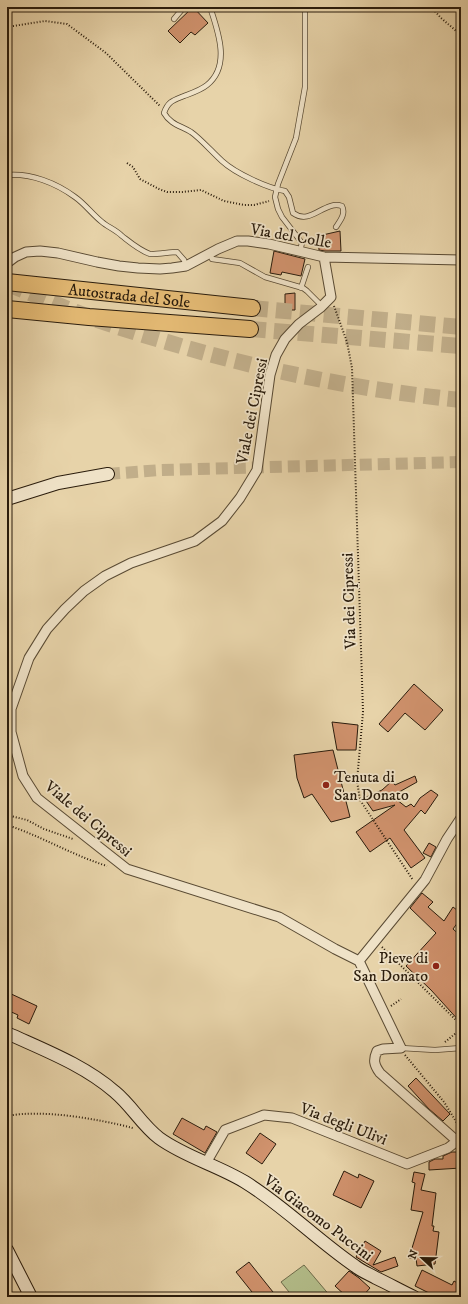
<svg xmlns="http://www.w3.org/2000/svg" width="468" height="1304" font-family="'IM FELL DW Pica',serif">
  <rect width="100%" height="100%" fill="#e7d3a9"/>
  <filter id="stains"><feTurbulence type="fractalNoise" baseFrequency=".005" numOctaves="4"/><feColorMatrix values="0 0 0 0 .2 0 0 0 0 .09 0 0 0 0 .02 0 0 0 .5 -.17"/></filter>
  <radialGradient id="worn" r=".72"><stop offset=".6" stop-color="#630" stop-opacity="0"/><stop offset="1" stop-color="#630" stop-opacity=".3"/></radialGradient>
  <path fill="#b3bd8a" stroke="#6e6c4b" d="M 304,1265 L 331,1297 L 293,1297 L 281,1282 Z"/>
  <path fill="#d0926d" stroke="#2a1c0c" d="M 193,7 L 208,23 L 195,35 L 191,32 L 180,43 L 168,31 Z
    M 340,231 L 341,251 L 325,251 L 319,250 L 318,236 Z
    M 274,251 L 305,259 L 301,276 L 282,272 L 281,275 L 270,273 Z
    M 295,293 L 295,310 L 285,310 L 285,294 Z
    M 414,684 L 443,710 L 425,730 L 405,713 L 388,732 L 379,724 Z
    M 332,722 L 358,725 L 356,750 L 337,750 Z
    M 333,750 L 350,817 L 331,822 L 312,794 L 304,798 L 297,778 L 294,755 Z
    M 415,776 L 417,782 L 392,796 L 406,807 L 411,804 L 414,807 L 420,798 L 431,790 L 438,795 L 425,814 L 421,810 L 404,830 L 425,858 L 411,868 L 390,838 L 370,852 L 356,832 L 395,805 L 373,811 L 364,798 L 382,790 L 392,781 L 395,785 Z
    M 429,843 L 436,847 L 431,857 L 423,853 Z
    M 422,893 L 433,902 L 428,907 L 444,921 L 453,907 L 461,913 L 461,918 L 453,929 L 461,936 L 461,1023 L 431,990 L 406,966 L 436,933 L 410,908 Z
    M 7,992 L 37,1006 L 29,1024 L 17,1018 L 18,1015 L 7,1010 Z
    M 416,1078 L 450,1114 L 443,1121 L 429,1109 L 408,1086 Z
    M 182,1118 L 204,1130 L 206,1126 L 217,1132 L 205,1153 L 173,1134 Z
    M 260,1133 L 276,1144 L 262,1164 L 246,1153 Z
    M 452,1152 L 461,1152 L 461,1168 L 429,1170 L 429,1162 L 435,1159 L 443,1159 L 443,1156 Z
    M 344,1171 L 358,1178 L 359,1174 L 374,1181 L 361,1208 L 333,1195 Z
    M 414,1172 L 425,1174 L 421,1190 L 436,1193 L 432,1226 L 434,1226 L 433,1231 L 439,1232 L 435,1264 L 417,1266 L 416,1258 L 409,1258 L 423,1212 L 411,1210 L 415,1183 L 412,1182 Z
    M 365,1241 L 381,1251 L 373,1265 L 395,1257 L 398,1266 L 381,1272 L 356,1257 Z
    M 249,1262 L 277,1297 L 256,1297 L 236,1272 Z
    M 422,1270 L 452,1285 L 454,1281 L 461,1285 L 461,1297 L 437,1297 L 415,1286 Z
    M 349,1271 L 359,1278 L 370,1288 L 362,1297 L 347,1297 L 335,1286 Z"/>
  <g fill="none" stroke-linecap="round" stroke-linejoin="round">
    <path stroke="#c1ae8a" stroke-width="12" stroke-dasharray="12 6" stroke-linecap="butt" d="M 108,474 L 161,470 L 461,462"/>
    <path stroke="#c1ae8a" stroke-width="16" stroke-dasharray="16 8" stroke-linecap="butt" d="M 8,284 C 30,293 51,302 73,311 C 104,323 136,333 167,342 C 263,371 361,390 461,400
      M 252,308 L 461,327
      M 250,329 L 461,346"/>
    <defs>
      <path id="lane" d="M 210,7 C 218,31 231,66 207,85 C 201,90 192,93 184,96 C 174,100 168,101 164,113 C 170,124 181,126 191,132 C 200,138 213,153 222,161 C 235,173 267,188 285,191 L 289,197 L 293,213 C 311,226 324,200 342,206 C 346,214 340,221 336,227
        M 174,19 L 184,7
        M 7,175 C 31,173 56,183 75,197 C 85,204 92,214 102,222 C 108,227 116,230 122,236 C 131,243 139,250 150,254 C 153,255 171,252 177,252 L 184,260 L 186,266
        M 300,251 L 302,243 L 282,217 L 278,209 L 275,197 L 278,184 L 296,138 L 305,87 L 305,7
        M 210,253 L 212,259 L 240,263 L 265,277 L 303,288 L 307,291 L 322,306
        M 301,288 L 308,267
        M 401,1048 L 435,1050 L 461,1048"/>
      <path id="street" d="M 324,257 L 331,297 L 320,308 L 299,324 L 285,339 L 276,355 L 270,375 L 257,470 L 240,498 L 222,521 L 195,541 L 131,563 L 105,576 L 84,591 L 65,609 L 47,629 L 29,658 L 11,709 L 11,732 L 23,776 L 37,798 L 127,869 L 279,917 L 335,949 L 359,961
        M 7,263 L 15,257 L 26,252 L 40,251 L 58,253 L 97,262 L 119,266 L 138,268 L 160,269 L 172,268 L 186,266 L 218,249 L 237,241 L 248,241 L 269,244 L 324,257 L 461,260
        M 457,1141 L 380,1073 C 374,1065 373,1060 377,1051 L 383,1049 L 401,1048 L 359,961 L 425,880 L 447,839 L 461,818
        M 206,1163 L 225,1130 L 264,1115 L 292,1118 L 407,1164 L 448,1148 L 461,1138"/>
      <path id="secondary" d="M 7,499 L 58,483 L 108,474
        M 7,1033 C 44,1050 84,1065 115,1092 C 131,1105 142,1125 159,1138 C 185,1157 217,1165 245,1182 C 284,1206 317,1240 355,1266 C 361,1271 369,1274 376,1278 C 389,1284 401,1291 414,1297
        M 7,1250 L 31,1297"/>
      <g id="highway">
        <path id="s1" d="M 7,282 L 252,308"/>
        <path d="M 7,309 L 89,317 L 250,329"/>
      </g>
    </defs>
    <use href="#lane" stroke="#594a33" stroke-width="6"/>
    <use href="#street" stroke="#594a33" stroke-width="11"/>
    <use href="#secondary" stroke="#2a1c0c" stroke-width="14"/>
    <use href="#highway" stroke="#2a1c0c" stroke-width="18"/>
    <path stroke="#2a1c0c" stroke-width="2" stroke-dasharray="1 2" stroke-linecap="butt" d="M 431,7 L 441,18 L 461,35
      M 7,27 L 45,21 L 67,24 L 106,53 L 160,106
      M 127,163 L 133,167 L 140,179 L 159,189 L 167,192 L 182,192 L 201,190 L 224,201 L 244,205 L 254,205 L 269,201
      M 334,306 L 347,342 L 352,368 L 363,712 L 357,781 L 360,800 L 413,880
      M 7,815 L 27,820 L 44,829 L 73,839
      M 7,825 C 41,836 72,855 107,866
      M 382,947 L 461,1025
      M 391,1006 L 401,999
      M 445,1042 L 461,1029
      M 405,1055 L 444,1102 L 460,1128
      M 7,1116 C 43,1109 98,1119 133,1128"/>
    <use href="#lane" stroke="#efe2c7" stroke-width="4.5"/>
    <use href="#street" stroke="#efe2c7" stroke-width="9"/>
    <use href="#secondary" stroke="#efe2c7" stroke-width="12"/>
    <use href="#highway" stroke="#e4ba74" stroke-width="16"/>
  </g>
  <g fill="#8f2418" stroke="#efe2c7" stroke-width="1.5">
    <circle cx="326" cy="785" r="4"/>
    <circle cx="436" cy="966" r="4"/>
  </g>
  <g text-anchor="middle" stroke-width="3.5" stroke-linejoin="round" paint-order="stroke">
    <g font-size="16" fill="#2a1c0c" stroke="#efe2c7">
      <text transform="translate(291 235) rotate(10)" y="6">Via del Colle</text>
      <text dy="6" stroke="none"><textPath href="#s1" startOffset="123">Autostrada del Sole</textPath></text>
      <text transform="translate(251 411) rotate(-79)" y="6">Viale dei Cipressi</text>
      <text transform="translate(348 601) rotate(-92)" y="6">Via dei Cipressi</text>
      <text transform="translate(89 818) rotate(40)" y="6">Viale dei Cipressi</text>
      <text transform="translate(344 1123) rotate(21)" y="6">Via degli Ulivi</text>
      <text transform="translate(319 1217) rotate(37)" y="6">Via Giacomo Puccini</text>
    </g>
    <g font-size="16" fill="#2a1c0c" stroke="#efe2c7" text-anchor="start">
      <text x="334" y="782">Tenuta di<tspan x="334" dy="18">San Donato</tspan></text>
      <text x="428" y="963" text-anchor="end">Pieve di<tspan x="428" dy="18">San Donato</tspan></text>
    </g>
  </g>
  <rect width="468" height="1304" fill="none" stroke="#e7d3a9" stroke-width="24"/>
  <rect x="8" y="8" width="452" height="1288" fill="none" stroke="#2a1c0c" stroke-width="2"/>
  <rect x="12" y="12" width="444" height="1280" fill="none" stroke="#2a1c0c"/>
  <g transform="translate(422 1258) rotate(292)" stroke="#efe2c7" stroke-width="3" paint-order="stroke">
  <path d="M0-3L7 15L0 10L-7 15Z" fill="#2a1c0c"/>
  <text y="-6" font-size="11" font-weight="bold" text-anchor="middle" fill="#2a1c0c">N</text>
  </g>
  <rect width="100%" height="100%" filter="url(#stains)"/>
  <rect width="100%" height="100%" fill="url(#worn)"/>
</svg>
